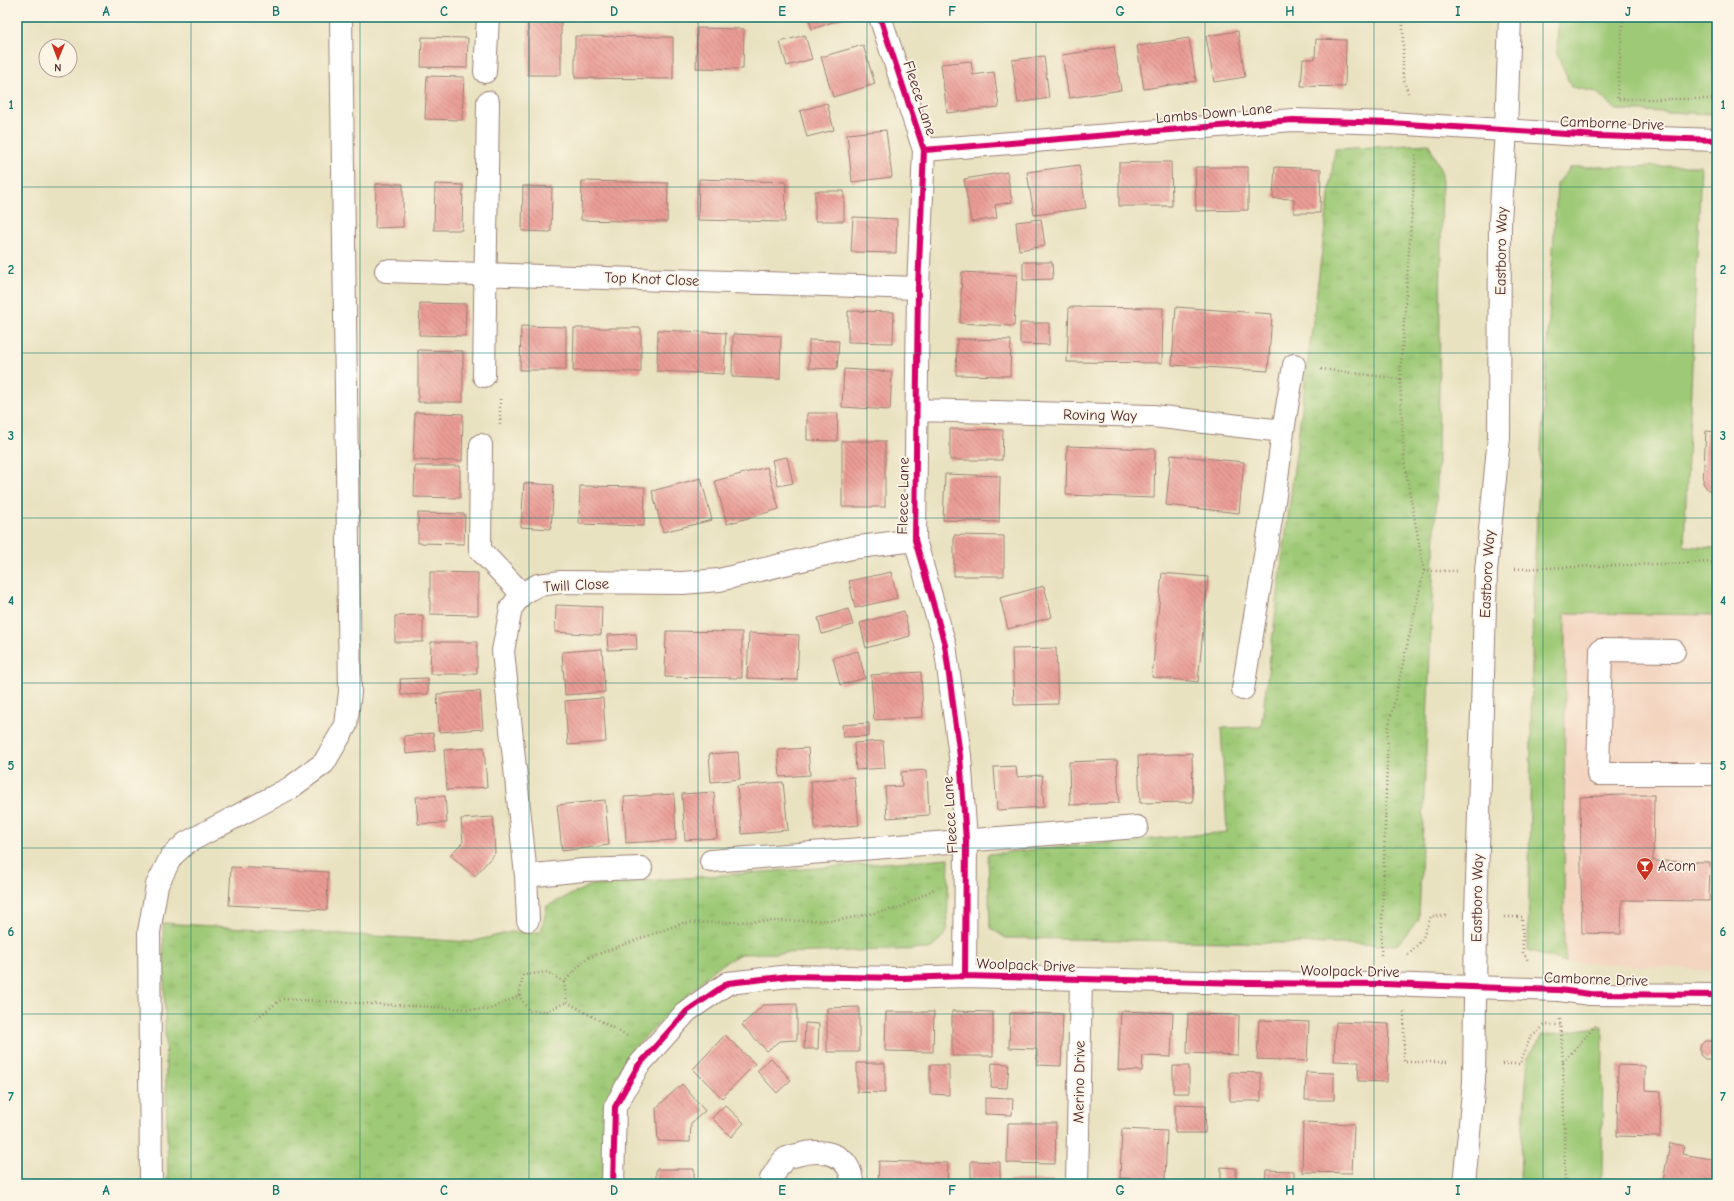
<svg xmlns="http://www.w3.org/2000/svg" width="1734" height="1201" font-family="'Comic Neue',sans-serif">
  <defs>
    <pattern id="park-tufts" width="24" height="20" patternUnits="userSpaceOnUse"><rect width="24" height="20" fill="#9ec976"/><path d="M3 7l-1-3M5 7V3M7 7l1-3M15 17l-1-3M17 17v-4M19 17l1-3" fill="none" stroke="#8aac66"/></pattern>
    <pattern id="building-back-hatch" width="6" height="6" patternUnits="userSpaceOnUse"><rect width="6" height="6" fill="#ea9c95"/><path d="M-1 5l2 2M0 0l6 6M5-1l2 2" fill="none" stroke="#c07f7a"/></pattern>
  </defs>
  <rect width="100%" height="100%" fill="#fcf5e5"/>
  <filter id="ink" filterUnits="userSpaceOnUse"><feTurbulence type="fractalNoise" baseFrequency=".025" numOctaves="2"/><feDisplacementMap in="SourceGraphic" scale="8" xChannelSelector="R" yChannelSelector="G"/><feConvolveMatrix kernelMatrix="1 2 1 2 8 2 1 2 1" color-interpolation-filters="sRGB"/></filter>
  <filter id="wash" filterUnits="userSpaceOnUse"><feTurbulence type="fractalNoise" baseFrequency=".012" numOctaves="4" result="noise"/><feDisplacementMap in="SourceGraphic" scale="16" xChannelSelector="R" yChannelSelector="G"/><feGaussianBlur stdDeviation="0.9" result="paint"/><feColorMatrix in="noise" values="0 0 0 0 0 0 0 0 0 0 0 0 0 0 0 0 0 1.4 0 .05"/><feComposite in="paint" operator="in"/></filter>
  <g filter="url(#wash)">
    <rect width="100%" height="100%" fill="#e9e2c1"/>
    <path fill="#f3d4bf" d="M 1565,613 L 1717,615 L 1717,971 L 1566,962 L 1564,945 Z"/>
    <path fill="#9ec976" stroke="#747450" d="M 1558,17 L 1711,17 L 1713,88 L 1712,114 L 1617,110 L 1596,92 L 1571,87 L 1557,54 Z
      M 1701,166 L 1684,546 L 1717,548 L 1717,615 L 1565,613 L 1564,945 L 1566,962 L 1528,950 L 1533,587 L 1557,184 L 1571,167 Z
      M 1603,1026 L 1602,1184 L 1520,1184 L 1521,1151 L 1528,1057 L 1543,1035 Z"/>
    <path fill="url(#park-tufts)" stroke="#747450" d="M 1429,144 L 1442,174 L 1438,459 L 1419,919 L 1397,945 L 1006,938 L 990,928 L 988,854 L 1227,832 L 1221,728 L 1261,727 L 1335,149 Z
      M 949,858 L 947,932 L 931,949 L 740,954 L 713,970 L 626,1056 L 606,1112 L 603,1184 L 168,1184 L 163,923 L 471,942 L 510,932 L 541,932 L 547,906 L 591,885 Z"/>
    <g id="blocks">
      <path fill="url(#building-back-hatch)" d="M 808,17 L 848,17 L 812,29 Z
        M 561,22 L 561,75 L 528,75 L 528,23 Z
        M 697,28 L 744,29 L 743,69 L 696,68 Z
        M 1238,31 L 1245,77 L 1214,82 L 1206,36 Z
        M 805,35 L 812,59 L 787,66 L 780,42 Z
        M 575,36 L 673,37 L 673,79 L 575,78 Z
        M 422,37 L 468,38 L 467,68 L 421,67 Z
        M 1189,38 L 1196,81 L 1144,89 L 1137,46 Z
        M 1316,39 L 1346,40 L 1345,87 L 1301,86 L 1303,59 L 1315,59 Z
        M 863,45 L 875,84 L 833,97 L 821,57 Z
        M 1114,47 L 1121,90 L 1069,98 L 1062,55 Z
        M 1044,56 L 1049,98 L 1018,103 L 1012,60 Z
        M 971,61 L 973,75 L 994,72 L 999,107 L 947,113 L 941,64 Z
        M 427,76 L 464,77 L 462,120 L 425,119 Z
        M 827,103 L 834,130 L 807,137 L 800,111 Z
        M 886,130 L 892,177 L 852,182 L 847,134 Z
        M 1144,162 L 1171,162 L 1172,206 L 1119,206 L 1119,163 Z
        M 1079,165 L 1086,208 L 1034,215 L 1027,172 Z
        M 1195,167 L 1248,167 L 1248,210 L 1196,211 Z
        M 1275,167 L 1321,169 L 1320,213 L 1294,213 L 1294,199 L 1273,198 Z
        M 1007,172 L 1012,202 L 995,205 L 997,218 L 971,222 L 964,179 Z
        M 699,179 L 786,182 L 785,222 L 698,220 Z
        M 582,181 L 668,183 L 667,222 L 581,220 Z
        M 376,184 L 403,184 L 403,227 L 375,228 Z
        M 435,184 L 463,185 L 462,230 L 434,230 Z
        M 523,186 L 552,187 L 551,232 L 522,231 Z
        M 815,191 L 844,191 L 844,221 L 815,221 Z
        M 853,217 L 897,219 L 896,253 L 851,252 Z
        M 1041,219 L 1045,246 L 1019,250 L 1016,222 Z
        M 1023,262 L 1052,262 L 1053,279 L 1023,280 Z
        M 962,272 L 1017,275 L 1014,326 L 960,323 Z
        M 420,303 L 466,304 L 465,336 L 419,335 Z
        M 1069,307 L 1163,308 L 1162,363 L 1067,362 Z
        M 1176,307 L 1272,314 L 1268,371 L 1172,365 Z
        M 848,311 L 894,312 L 893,343 L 848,342 Z
        M 1020,323 L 1049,323 L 1049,345 L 1020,344 Z
        M 521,326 L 566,327 L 566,370 L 520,370 Z
        M 574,328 L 641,328 L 641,372 L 573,371 Z
        M 658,330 L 726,333 L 724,374 L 657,371 Z
        M 733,334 L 781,336 L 780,379 L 732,377 Z
        M 957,339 L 1011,340 L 1010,376 L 956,375 Z
        M 809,340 L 839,341 L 837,369 L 809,368 Z
        M 418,350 L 463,351 L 463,402 L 418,402 Z
        M 844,369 L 892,372 L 890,410 L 842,407 Z
        M 415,412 L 463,414 L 462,461 L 413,460 Z
        M 807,413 L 838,413 L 837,441 L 807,440 Z
        M 950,429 L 1003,430 L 1002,460 L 950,460 Z
        M 1706,431 L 1717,432 L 1716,490 L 1708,490 L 1703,483 Z
        M 842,441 L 885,441 L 885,507 L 842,507 Z
        M 1067,446 L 1155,449 L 1154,498 L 1066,495 Z
        M 1171,455 L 1244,462 L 1239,513 L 1166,505 Z
        M 787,457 L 793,483 L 778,486 L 772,460 Z
        M 415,466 L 460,466 L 460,498 L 414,497 Z
        M 767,467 L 779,509 L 727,524 L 715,481 Z
        M 945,474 L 1000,476 L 999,522 L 943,520 Z
        M 701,478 L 712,520 L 663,532 L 652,491 Z
        M 524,483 L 554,485 L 551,529 L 521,527 Z
        M 580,486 L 645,487 L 644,526 L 579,524 Z
        M 418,513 L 465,514 L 464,544 L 418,543 Z
        M 954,535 L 1004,536 L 1004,576 L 954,576 Z
        M 430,572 L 478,573 L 478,615 L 430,614 Z
        M 891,572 L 897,598 L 855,608 L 849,581 Z
        M 1162,573 L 1208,577 L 1198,682 L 1152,677 Z
        M 1044,586 L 1052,617 L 1008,629 L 1000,598 Z
        M 556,605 L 602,607 L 601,635 L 555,632 Z
        M 848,609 L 853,625 L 822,634 L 818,618 Z
        M 904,611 L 910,636 L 866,648 L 860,623 Z
        M 423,615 L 423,642 L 395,642 L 395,616 Z
        M 666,631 L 742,632 L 742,678 L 665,677 Z
        M 749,633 L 799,635 L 797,680 L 747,678 Z
        M 636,634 L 637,649 L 608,650 L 607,635 Z
        M 431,642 L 477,642 L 477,674 L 430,674 Z
        M 1056,648 L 1058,704 L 1014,705 L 1012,649 Z
        M 602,649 L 605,692 L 565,695 L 562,652 Z
        M 858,651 L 865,678 L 840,685 L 833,658 Z
        M 921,672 L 923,717 L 874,720 L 871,675 Z
        M 428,678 L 428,694 L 401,695 L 400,679 Z
        M 480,691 L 483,729 L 439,732 L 437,694 Z
        M 603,698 L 606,742 L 568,745 L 565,701 Z
        M 869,723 L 869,736 L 843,737 L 842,725 Z
        M 433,733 L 435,751 L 406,754 L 404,736 Z
        M 883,741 L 885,768 L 856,770 L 854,743 Z
        M 484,747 L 487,787 L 447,790 L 444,750 Z
        M 808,748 L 810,775 L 780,777 L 778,750 Z
        M 738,752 L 740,779 L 711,782 L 709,754 Z
        M 1192,753 L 1193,802 L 1140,803 L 1138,756 Z
        M 1117,760 L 1119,803 L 1070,805 L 1069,762 Z
        M 1016,766 L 1017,777 L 1042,775 L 1044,807 L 997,810 L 994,767 Z
        M 927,770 L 929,815 L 887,818 L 885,787 L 902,786 L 901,772 Z
        M 854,777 L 859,825 L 815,829 L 811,781 Z
        M 783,782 L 788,830 L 742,834 L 737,786 Z
        M 714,792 L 717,838 L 685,840 L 682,794 Z
        M 674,794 L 676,840 L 626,843 L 624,797 Z
        M 1620,795 L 1654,795 L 1653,861 L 1710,862 L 1709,901 L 1622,900 L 1621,934 L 1582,933 L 1580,797 Z
        M 445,796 L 447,823 L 418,824 L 416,797 Z
        M 605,800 L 609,845 L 562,851 L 557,805 Z
        M 493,817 L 495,853 L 475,876 L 450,855 L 463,842 L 461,819 Z
        M 231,867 L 328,872 L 327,910 L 229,905 Z
        M 797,1004 L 797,1040 L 779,1041 L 767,1051 L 742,1025 L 763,1005 Z
        M 859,1007 L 859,1052 L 827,1052 L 827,1008 Z
        M 952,1011 L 993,1012 L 993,1056 L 952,1056 Z
        M 1121,1011 L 1173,1013 L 1171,1057 L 1143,1056 L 1142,1071 L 1118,1070 Z
        M 886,1012 L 934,1012 L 933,1052 L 885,1051 Z
        M 1010,1013 L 1063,1014 L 1061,1066 L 1037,1065 L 1037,1049 L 1009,1048 Z
        M 1188,1014 L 1239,1015 L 1238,1055 L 1187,1053 Z
        M 1259,1020 L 1309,1022 L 1307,1061 L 1257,1059 Z
        M 1336,1022 L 1389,1024 L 1387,1082 L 1358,1081 L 1359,1062 L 1334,1061 Z
        M 805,1023 L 819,1024 L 818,1049 L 804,1049 Z
        M 725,1035 L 755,1064 L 722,1098 L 693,1069 Z
        M 1705,1041 L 1717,1041 L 1717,1059 L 1705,1059 L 1700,1055 L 1700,1046 Z
        M 771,1058 L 791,1080 L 777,1093 L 757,1071 Z
        M 857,1063 L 885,1063 L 885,1093 L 857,1092 Z
        M 992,1063 L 1009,1064 L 1007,1088 L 991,1087 Z
        M 930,1065 L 949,1065 L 949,1095 L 930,1094 Z
        M 1618,1065 L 1645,1066 L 1645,1090 L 1661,1091 L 1660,1137 L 1617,1136 Z
        M 1173,1066 L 1189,1066 L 1189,1093 L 1173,1093 Z
        M 1230,1072 L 1261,1073 L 1261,1101 L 1230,1101 Z
        M 1306,1072 L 1334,1073 L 1334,1100 L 1305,1100 Z
        M 682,1084 L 705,1111 L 691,1123 L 690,1142 L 658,1141 L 656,1108 Z
        M 985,1098 L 1013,1099 L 1012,1115 L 985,1114 Z
        M 1175,1104 L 1206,1105 L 1205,1133 L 1175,1133 Z
        M 725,1105 L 744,1123 L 731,1137 L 712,1118 Z
        M 1303,1122 L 1354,1124 L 1352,1173 L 1302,1172 Z
        M 1008,1123 L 1056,1123 L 1055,1164 L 1007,1163 Z
        M 1122,1129 L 1167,1131 L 1165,1180 L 1120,1178 Z
        M 1670,1143 L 1684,1146 L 1682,1154 L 1717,1160 L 1717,1184 L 1679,1184 L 1663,1181 Z
        M 879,1161 L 948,1163 L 947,1184 L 878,1184 Z
        M 971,1161 L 1000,1162 L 1000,1179 L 971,1178 Z
        M 1221,1167 L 1236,1168 L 1236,1184 L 1221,1184 Z
        M 656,1169 L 694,1169 L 694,1184 L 656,1184 Z
        M 1266,1170 L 1294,1171 L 1294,1184 L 1265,1184 Z
        M 1008,1180 L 1053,1180 L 1053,1184 L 1008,1184 Z
        M 1182,1182 L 1210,1183 L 1210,1184 L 1182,1184 Z"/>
    </g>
  </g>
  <g filter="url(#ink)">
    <use href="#blocks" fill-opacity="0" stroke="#9a8076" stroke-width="1"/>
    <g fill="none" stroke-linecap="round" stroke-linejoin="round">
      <defs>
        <path id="minor" d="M 880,17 L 924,150 L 918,288 L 915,540 L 945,645 L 960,756 L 966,840 L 965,976
          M 485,72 L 488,17
          M 924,150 L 1293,120 L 1390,123 L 1598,136 L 1717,140
          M 386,271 L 918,288
          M 484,376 L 488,102
          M 917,410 L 1153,416 L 1283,431
          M 481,445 L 480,550 L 522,594
          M 1674,651 L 1601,650 L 1598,774 L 1717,774
          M 1243,689 L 1275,495 L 1283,431 L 1294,365
          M 711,861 L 1137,827
          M 526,876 L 583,870 L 641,868
          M 528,920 L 526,876 L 503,651 L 511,608 L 522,594 L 538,585 L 561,582 L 682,583 L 719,580 L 851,548 L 915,540
          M 771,1179 C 775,1173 780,1163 785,1159 C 788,1157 794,1156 797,1155 C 822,1148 852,1153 852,1184
          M 151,1184 L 149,932 L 157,885 L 171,857 L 186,843 L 290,788 L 324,763 L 346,725 L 350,692 L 341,17
          M 613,1184 L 615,1107 L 638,1066 L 687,1011 L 728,983 L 790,976 L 901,978 L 965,976 L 1245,983 L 1384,984 L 1559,990 L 1590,994 L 1717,995
          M 1077,1184 L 1081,979"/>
        <path id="major" d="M 1464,1184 L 1474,1082 L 1476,917 L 1486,571 L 1499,437 L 1500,221 L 1506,131 L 1510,17"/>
      </defs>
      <use href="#minor" stroke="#9a8076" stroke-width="24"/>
      <use href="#major" stroke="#9a8076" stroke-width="24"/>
      <path stroke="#9a8076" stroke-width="2.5" stroke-dasharray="1 3" stroke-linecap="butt" d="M 1403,17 L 1403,77 L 1409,96
        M 1623,17 L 1617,99 L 1717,99
        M 1321,369 L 1400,379 L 1404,461 L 1424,571
        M 1400,379 L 1416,152
        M 500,424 L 500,399
        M 1515,569 L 1717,562
        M 1505,917 L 1522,917 L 1523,952 L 1528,961
        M 1381,955 L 1388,729 L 1424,571 L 1459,571
        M 1408,955 L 1422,940 L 1431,916 L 1448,916
        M 564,982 L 547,972 L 523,975 L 519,996 L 529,1011 L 546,1011 L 567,1002
        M 1404,1012 L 1404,1062 L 1447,1062
        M 1560,1019 L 1563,1062 L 1565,1184
        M 254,1020 L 282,999 L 488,1010 L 519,996
        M 627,1036 L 567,1002 L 564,982 L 587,958 L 683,923 L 840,920 L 899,908 L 936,888
        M 1563,1062 L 1597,1024
        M 1502,1064 L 1520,1064 L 1530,1038 L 1545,1025 L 1561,1025"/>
      <use href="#minor" stroke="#fff" stroke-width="22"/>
      <use href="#major" stroke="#fff" stroke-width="22"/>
      <defs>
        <path id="cycleway" d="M 880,17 L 924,150 L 918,288 L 915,540 L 945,645 L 960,756 L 966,840 L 965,976
          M 924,150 L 1293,120 L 1390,123 L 1598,136 L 1717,140
          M 613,1184 L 615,1107 L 638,1066 L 687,1011 L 728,983 L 790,976 L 901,978 L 965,976 L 1245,983 L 1384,984 L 1559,990 L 1590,994 L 1717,995"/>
      </defs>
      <use href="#cycleway" stroke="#fcf5e5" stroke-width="8"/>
      <use href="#cycleway" stroke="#d6006c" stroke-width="6"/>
    </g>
  </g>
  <path fill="none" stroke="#0f766e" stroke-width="1" stroke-opacity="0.55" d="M 191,17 L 191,1184M 360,17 L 360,1184M 529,17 L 529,1184M 698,17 L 698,1184M 867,17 L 867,1184M 1036,17 L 1036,1184M 1205,17 L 1205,1184M 1374,17 L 1374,1184M 1543,17 L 1543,1184M 17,187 L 1717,187M 17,353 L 1717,353M 17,518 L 1717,518M 17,683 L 1717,683M 17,848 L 1717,848M 17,1014 L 1717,1014"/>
  <defs>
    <symbol id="bar-pin" viewBox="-11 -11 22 30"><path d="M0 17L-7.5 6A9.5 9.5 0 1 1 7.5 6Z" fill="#c8321e" stroke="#fcf5e5"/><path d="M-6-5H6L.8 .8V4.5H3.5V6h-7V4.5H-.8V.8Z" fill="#fff"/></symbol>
  </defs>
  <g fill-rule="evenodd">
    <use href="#bar-pin" x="1635" y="856" width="20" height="27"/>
  </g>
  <g text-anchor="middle" stroke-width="3.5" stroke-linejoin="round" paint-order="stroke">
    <g font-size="15" fill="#4a1f2b" stroke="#fcf5e5">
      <text transform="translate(920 98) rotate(72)" y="5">Fleece Lane</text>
      <text transform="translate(1214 113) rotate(-5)" y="5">Lambs Down Lane</text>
      <text transform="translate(1612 123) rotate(2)" y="5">Camborne Drive</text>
      <text transform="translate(1501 251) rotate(-89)" y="5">Eastboro Way</text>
      <text transform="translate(652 279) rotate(2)" y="5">Top Knot Close</text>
      <text transform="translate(1100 415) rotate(1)" y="5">Roving Way</text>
      <text transform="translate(903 496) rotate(-89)" y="5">Fleece Lane</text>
      <text transform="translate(1487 574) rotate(-87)" y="5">Eastboro Way</text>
      <text transform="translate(576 585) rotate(-3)" y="5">Twill Close</text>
      <text transform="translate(950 815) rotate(-94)" y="5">Fleece Lane</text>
      <text transform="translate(1477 898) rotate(-89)" y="5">Eastboro Way</text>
      <text transform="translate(1026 965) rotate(2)" y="5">Woolpack Drive</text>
      <text transform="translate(1350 971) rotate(1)" y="5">Woolpack Drive</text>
      <text transform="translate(1596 979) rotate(2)" y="5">Camborne Drive</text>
      <text transform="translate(1079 1082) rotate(-89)" y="5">Merino Drive</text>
    </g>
    <g font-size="15" fill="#4a1f2b" stroke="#fcf5e5" text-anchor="start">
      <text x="1658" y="871">Acorn</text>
    </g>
  </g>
  <rect width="1734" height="1201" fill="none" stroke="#fcf5e5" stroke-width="44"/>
  <g transform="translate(58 58) rotate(181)"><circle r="19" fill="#fcf5e5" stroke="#b59f9b"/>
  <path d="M0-3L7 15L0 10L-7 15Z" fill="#c8321e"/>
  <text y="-6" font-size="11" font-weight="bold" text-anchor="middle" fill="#4a1f2b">N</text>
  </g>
  <rect x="22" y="22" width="1690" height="1157" fill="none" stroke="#0f766e" stroke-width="1.5"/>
  <g font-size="13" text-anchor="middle" font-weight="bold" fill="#0f766e">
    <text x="106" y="16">A</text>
    <text x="276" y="16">B</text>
    <text x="444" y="16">C</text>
    <text x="614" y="16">D</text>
    <text x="782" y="16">E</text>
    <text x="952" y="16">F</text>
    <text x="1120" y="16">G</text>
    <text x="1290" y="16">H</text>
    <text x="1458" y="16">I</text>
    <text x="1628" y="16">J</text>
    <text x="11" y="109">1</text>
    <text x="1723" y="109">1</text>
    <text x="11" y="274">2</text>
    <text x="1723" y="274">2</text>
    <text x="11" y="440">3</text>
    <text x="1723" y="440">3</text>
    <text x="11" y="605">4</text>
    <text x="1723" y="605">4</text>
    <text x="11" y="770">5</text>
    <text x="1723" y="770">5</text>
    <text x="11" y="936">6</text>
    <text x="1723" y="936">6</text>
    <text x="11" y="1101">7</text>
    <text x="1723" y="1101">7</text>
    <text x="106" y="1195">A</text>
    <text x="276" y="1195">B</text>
    <text x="444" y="1195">C</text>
    <text x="614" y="1195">D</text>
    <text x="782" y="1195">E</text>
    <text x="952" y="1195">F</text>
    <text x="1120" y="1195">G</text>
    <text x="1290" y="1195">H</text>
    <text x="1458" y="1195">I</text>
    <text x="1628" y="1195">J</text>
  </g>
</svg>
